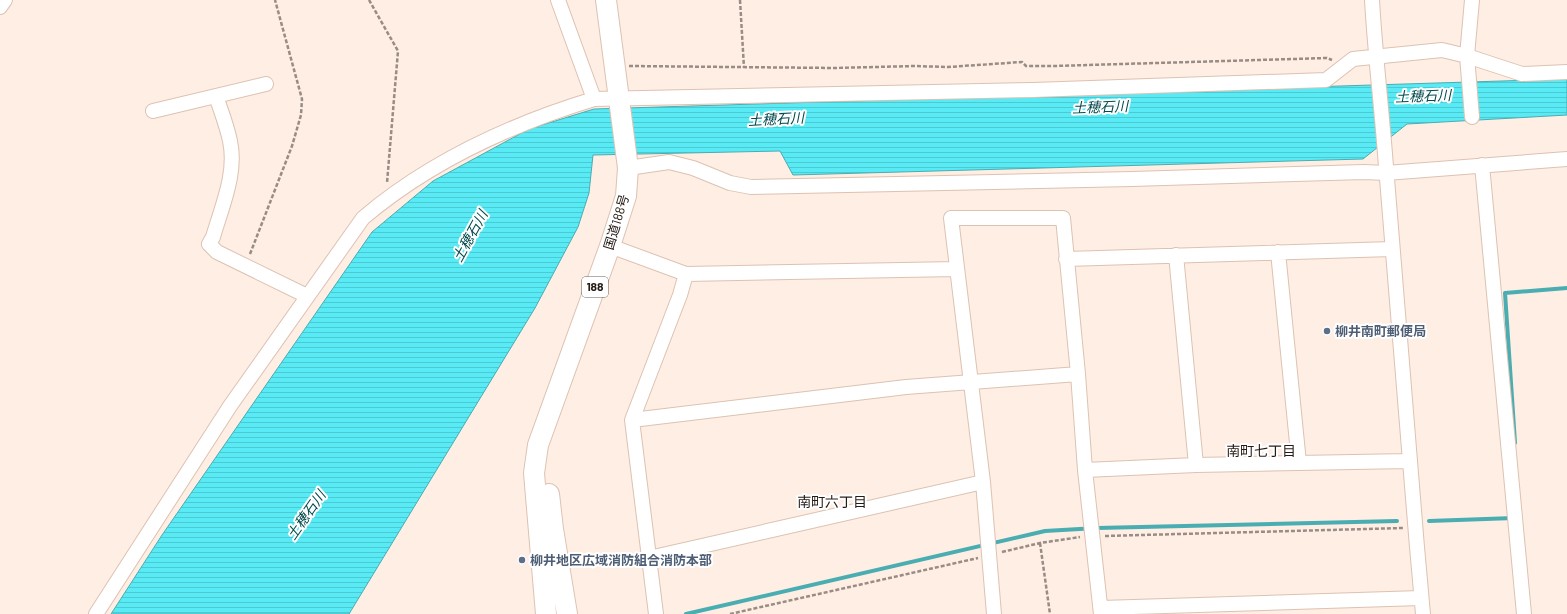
<svg xmlns="http://www.w3.org/2000/svg" width="1567" height="614" font-family="Barlow,'Noto Sans JP',sans-serif">
  <defs>
    <pattern id="water-rules" width="6" height="5" patternUnits="userSpaceOnUse"><rect width="6" height="5" fill="#59ebf5"/><path d="M0 2.5h6" fill="none" stroke="#4dc9d1"/></pattern>
  </defs>
  <rect width="100%" height="100%" fill="#feeee4"/>
  <path fill="url(#water-rules)" stroke="#49adb2" d="M 1567,79 L 1567,115 L 1407,124 L 1363,159 L 793,175 L 780,151 L 593,155 L 589,193 L 578,227 L 535,308 L 349,614 L 111,614 L 162,535 L 372,232 L 433,181 L 529,129 L 594,109 Z"/>
  <g fill="none" stroke-linecap="round" stroke-linejoin="round">
    <path stroke="#49adb2" stroke-width="4" d="M 1515,443 L 1505,293 L 1567,288
      M 1429,521 L 1514,518
      M 686,614 L 1045,531 L 1097,528 L 1397,521"/>
    <defs>
      <path id="minor" d="M 558,0 L 594,99
        M 1372,0 C 1375,52 1381,103 1385,154 C 1397,308 1409,461 1423,614
        M 1472,0 L 1467,56 L 1472,117
        M 0,7 L 5,0
        M 216,96 C 221,111 227,126 230,141 C 237,173 222,206 213,237 L 209,244 L 217,252 L 307,296
        M 153,111 L 266,84
        M 1482,165 L 1524,614
        M 628,168 L 669,162 L 693,168 L 730,183 L 751,187 L 1132,179 L 1364,172 L 1386,173 L 1567,159
        M 610,246 L 686,274 L 957,269
        M 1278,252 L 1299,463
        M 1176,255 L 1196,465
        M 1066,259 L 1392,249
        M 632,420 L 906,387 L 1078,374
        M 1085,470 L 1196,465 L 1409,461
        M 649,558 L 983,482
        M 1101,608 L 1421,598
        M 96,614 L 230,406 L 363,218 C 429,162 512,124 594,99 L 1033,90 L 1326,80 L 1353,59 L 1442,50 L 1467,56 L 1522,74 L 1567,72
        M 656,614 L 632,420 L 680,295 L 686,274
        M 994,614 L 983,482 L 951,218 L 1063,218 L 1078,374 L 1085,470 L 1101,614"/>
      <path id="highway" d="M 549,494 L 553,529 L 567,614
        M 546,614 L 534,473 L 538,445 L 610,246 L 626,196 L 628,168 L 606,0"/>
    </defs>
    <use href="#minor" stroke="#ddc2b2" stroke-width="16"/>
    <use href="#highway" stroke="#ddc2b2" stroke-width="22"/>
    <path stroke="#998c84" stroke-width="2.5" stroke-dasharray="4 2" stroke-linecap="butt" d="M 369,0 L 398,51 L 387,183
      M 740,0 L 744,68
      M 629,66 L 834,68 L 914,66 L 948,67 L 1022,62 L 1026,66 L 1054,66 L 1327,58 L 1332,60
      M 250,254 L 292,146 L 301,115 L 302,99 L 275,0
      M 1105,536 L 1403,528
      M 1040,543 L 1050,614
      M 1002,552 L 1040,543 L 1080,537
      M 730,614 L 978,558"/>
    <use href="#minor" stroke="#fff" stroke-width="14"/>
    <use href="#highway" stroke="#fff" stroke-width="20"/>
  </g>
  <g fill="#5c6f8a" stroke="#fff" stroke-width="1.5">
    <circle cx="1327" cy="331" r="4"/>
    <circle cx="522" cy="560" r="4"/>
  </g>
  <g text-anchor="middle" stroke-width="4" stroke-linejoin="round" paint-order="stroke">
    <rect fill="#fff" stroke="#665f5b" stroke-width="1" x="582" y="277" width="26" height="20" rx="3"/>
    <g font-size="12" font-weight="bold" fill="#241b15">
      <text x="595" y="291">188</text>
    </g>
    <g font-size="13" fill="#241b15" stroke="#fff">
      <text transform="translate(616 222) rotate(-73)" y="5">国道188号</text>
    </g>
    <g font-size="13" font-weight="bold" fill="#4e5e75" stroke="#fff" text-anchor="start">
      <text x="1335" y="336">柳井南町郵便局</text>
      <text x="530" y="565">柳井地区広域消防組合消防本部</text>
    </g>
    <g font-size="14" font-style="italic" fill="#03494d" stroke="#fff">
      <text transform="translate(1423 96) rotate(-2)" y="5">土穂石川</text>
      <text transform="translate(1100 107) rotate(-2)" y="5">土穂石川</text>
      <text transform="translate(776 119) rotate(-3)" y="5">土穂石川</text>
      <text transform="translate(470 236) rotate(-61)" y="5">土穂石川</text>
      <text transform="translate(306 515) rotate(-55)" y="5">土穂石川</text>
    </g>
    <g font-size="14" fill="#241b15" stroke="#fff">
      <text x="1261" y="456">南町七丁目</text>
      <text x="832" y="507">南町六丁目</text>
    </g>
  </g>
</svg>
